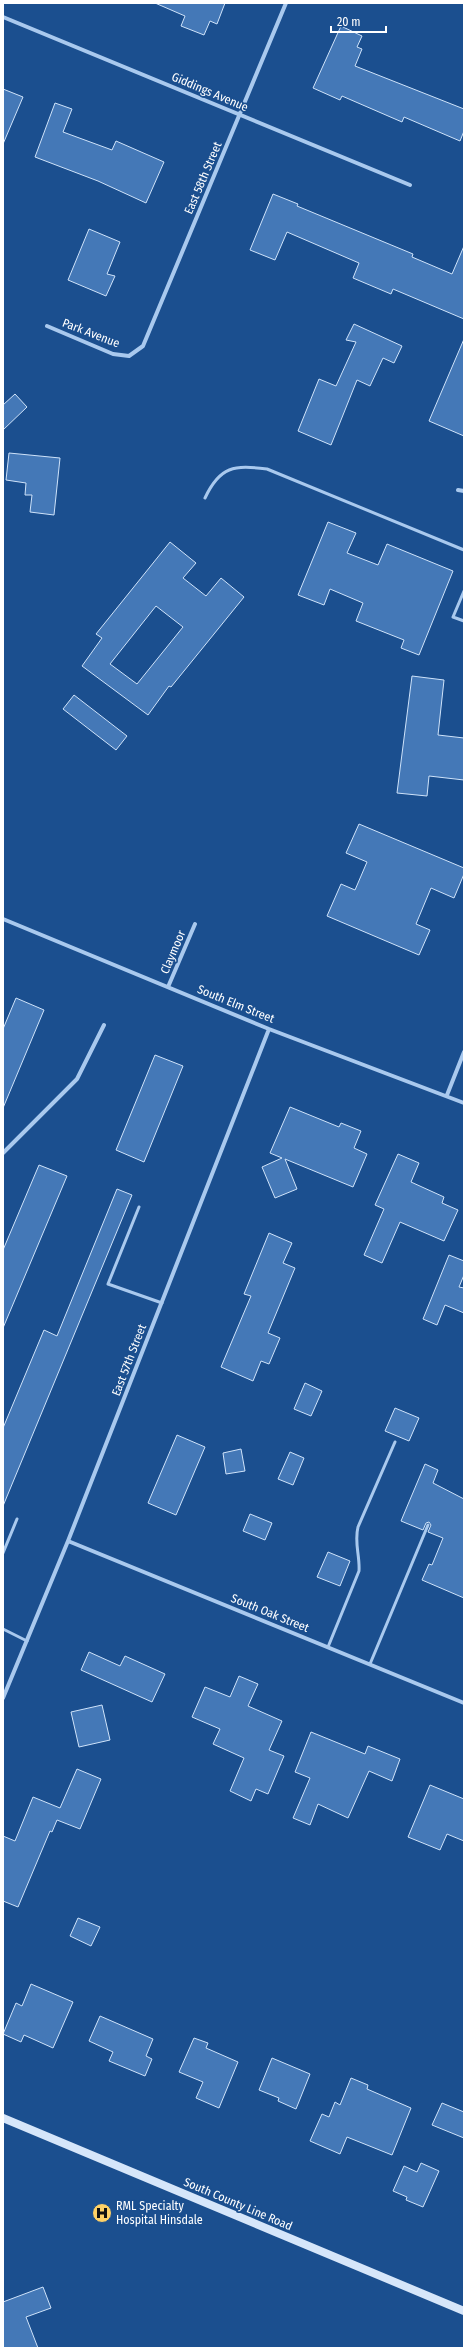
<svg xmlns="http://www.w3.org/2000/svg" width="467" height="2351" font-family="'Fira Sans Condensed',sans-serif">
  <rect width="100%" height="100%" fill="#1b4f8f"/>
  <path fill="#4478b7" stroke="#cfe3fa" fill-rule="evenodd" d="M 155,3 L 225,3 L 217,24 L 210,21 L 204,35 L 181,26 L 185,16 Z
    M 341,26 L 362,36 L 357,47 L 362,49 L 355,66 L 464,109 L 464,131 L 460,141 L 404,117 L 402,122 L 342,96 L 340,100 L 313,88 Z
    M 3,89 L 23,97 L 3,144 Z
    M 55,103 L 72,109 L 63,132 L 112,150 L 116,141 L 164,162 L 146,203 L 98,181 L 35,157 Z
    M 273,194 L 298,204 L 297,206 L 413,254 L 412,257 L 452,274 L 464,246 L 464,319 L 393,289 L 391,294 L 353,278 L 359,263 L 287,232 L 275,260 L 250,250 Z
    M 89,229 L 120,242 L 107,274 L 115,276 L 106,296 L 68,280 Z
    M 354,324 L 402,346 L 394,363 L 383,358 L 370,386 L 357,380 L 331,445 L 298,431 L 319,379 L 336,386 L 356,342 L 346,340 Z
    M 464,339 L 464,436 L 429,421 Z
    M 15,394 L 27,407 L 3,430 L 3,405 Z
    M 9,453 L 60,458 L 54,515 L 30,512 L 32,495 L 25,495 L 26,483 L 6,480 Z
    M 328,522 L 356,533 L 347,553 L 378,565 L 387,544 L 453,571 L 419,655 L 401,648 L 404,640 L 356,621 L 363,603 L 330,589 L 324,605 L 298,595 Z
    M 170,542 L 196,563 L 183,578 L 206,596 L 221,578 L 244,597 L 171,687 L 169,686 L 148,715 L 82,666 L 102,638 L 96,634 ZM 156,606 L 183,627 L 137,684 L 110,664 Z
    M 412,676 L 444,680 L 438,735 L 464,738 L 464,780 L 429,776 L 427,796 L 397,793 Z
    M 74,695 L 127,736 L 116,750 L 63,709 Z
    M 359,824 L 464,868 L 464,874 L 454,898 L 431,888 L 416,924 L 430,930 L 419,955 L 327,916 L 341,884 L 355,890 L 367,862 L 346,853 Z
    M 16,998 L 44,1010 L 3,1108 L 3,1029 Z
    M 155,1055 L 183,1066 L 144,1162 L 116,1150 Z
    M 290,1107 L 339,1127 L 341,1123 L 361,1131 L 354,1148 L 367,1154 L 353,1187 L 285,1159 L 297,1189 L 275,1198 L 262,1167 L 282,1158 L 270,1153 Z
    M 398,1154 L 419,1163 L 411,1182 L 444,1197 L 442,1203 L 458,1210 L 444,1241 L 400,1222 L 382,1263 L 364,1255 L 384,1209 L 375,1205 Z
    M 39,1165 L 67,1176 L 3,1328 L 3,1250 Z
    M 117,1189 L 132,1195 L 3,1506 L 3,1428 L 44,1330 L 57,1336 Z
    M 269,1233 L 292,1243 L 283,1263 L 295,1268 L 268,1333 L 280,1338 L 269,1364 L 261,1361 L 253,1381 L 221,1367 L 251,1296 L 244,1294 Z
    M 449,1255 L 464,1261 L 464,1275 L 459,1287 L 464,1288 L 464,1313 L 445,1305 L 437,1325 L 423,1319 Z
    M 305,1383 L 322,1391 L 311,1416 L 294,1409 Z
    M 395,1408 L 419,1418 L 409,1441 L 385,1431 Z
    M 177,1435 L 205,1447 L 176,1515 L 148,1503 Z
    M 241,1449 L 245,1471 L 226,1474 L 223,1453 Z
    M 290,1452 L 304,1458 L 293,1485 L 278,1479 Z
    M 425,1464 L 438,1470 L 433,1483 L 464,1499 L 464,1598 L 422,1580 L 429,1564 L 432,1565 L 443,1538 L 428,1532 L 431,1525 L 429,1522 L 426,1523 L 423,1530 L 401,1521 Z
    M 250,1514 L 272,1523 L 265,1540 L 243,1531 Z
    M 328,1552 L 350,1561 L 340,1586 L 317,1577 Z
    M 89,1652 L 120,1666 L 125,1656 L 165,1674 L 152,1702 L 81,1670 Z
    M 239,1676 L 258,1684 L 248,1706 L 282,1721 L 269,1750 L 284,1756 L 268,1794 L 256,1789 L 251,1801 L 230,1791 L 244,1758 L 213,1744 L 220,1729 L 192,1717 L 205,1687 L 230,1697 Z
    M 102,1705 L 110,1740 L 79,1747 L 71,1712 Z
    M 311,1732 L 365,1754 L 368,1746 L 400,1759 L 392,1781 L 369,1771 L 348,1818 L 318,1804 L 310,1825 L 293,1818 L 310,1778 L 295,1772 Z
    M 77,1769 L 101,1779 L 80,1829 L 57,1820 L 52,1832 L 50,1831 L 18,1907 L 3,1901 L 3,1836 L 15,1841 L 33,1797 L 60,1808 Z
    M 430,1785 L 464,1799 L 464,1841 L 447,1834 L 440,1850 L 408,1837 Z
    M 78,1918 L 100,1927 L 91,1946 L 70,1936 Z
    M 31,1984 L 73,2002 L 53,2048 L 24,2035 L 21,2042 L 3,2034 L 16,2003 L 22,2006 Z
    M 100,2016 L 153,2039 L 146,2056 L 152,2059 L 145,2076 L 109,2061 L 113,2052 L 89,2041 Z
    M 194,2038 L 208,2043 L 206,2048 L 238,2062 L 219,2108 L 196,2098 L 203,2082 L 179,2072 Z
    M 272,2058 L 310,2074 L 296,2109 L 278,2101 L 279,2098 L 259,2090 Z
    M 351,2078 L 368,2085 L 367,2089 L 411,2108 L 392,2155 L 347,2137 L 340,2154 L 310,2141 L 322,2114 L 329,2117 L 335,2102 L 340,2105 Z
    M 442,2103 L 464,2112 L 464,2138 L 432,2125 Z
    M 421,2163 L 439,2171 L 423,2207 L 406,2200 L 407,2197 L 393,2191 L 404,2166 L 417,2172 Z
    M 43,2287 L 51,2308 L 26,2317 L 38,2348 L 3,2348 L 3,2302 Z"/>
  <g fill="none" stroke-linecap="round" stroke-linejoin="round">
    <path stroke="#a9c9ee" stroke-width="3" d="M 205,498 C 220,466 234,465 267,469 L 464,550
      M 464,591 L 453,617 L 464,621
      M 139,1207 L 108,1284 L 162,1303
      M 3,1553 L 17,1519
      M 3,1629 L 27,1641
      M 328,1647 L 359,1571 C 360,1555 354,1543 358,1527 L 395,1442
      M 370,1664 L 428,1525"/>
    <path stroke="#a9c9ee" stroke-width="4" d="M 3,17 L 410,185
      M 47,326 L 113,354 L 129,356 L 143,346 L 286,3
      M 458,490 L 464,491
      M 3,919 L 269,1029 L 464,1103
      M 168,987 L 195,924
      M 447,1095 L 464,1052
      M 3,1153 L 77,1079 L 104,1025
      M 68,1541 L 464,1703
      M 3,1698 L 68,1541 L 269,1029"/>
    <path stroke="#d6e6fa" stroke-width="8" d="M 3,2118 L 464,2311"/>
  </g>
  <defs>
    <symbol id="hospital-disc" viewBox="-11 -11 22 22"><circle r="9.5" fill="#ffd166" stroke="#1b4f8f"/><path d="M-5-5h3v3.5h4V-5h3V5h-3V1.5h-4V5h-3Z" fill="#111"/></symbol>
  </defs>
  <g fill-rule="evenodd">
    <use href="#hospital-disc" x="91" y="2202" width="22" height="22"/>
  </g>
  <g text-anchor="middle" stroke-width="3.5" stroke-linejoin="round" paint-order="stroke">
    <g font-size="12" fill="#fff" stroke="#1b4f8f">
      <text transform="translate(210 92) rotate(23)" y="4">Giddings Avenue</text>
      <text transform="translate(203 178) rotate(-67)" y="4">East 58th Street</text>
      <text transform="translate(91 333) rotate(21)" y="4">Park Avenue</text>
      <text transform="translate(173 952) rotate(-67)" y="4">Claymoor</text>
      <text transform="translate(236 1004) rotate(22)" y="4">South Elm Street</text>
      <text transform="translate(129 1360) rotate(-69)" y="4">East 57th Street</text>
      <text transform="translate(270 1613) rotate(22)" y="4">South Oak Street</text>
      <text transform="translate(238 2204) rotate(23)" y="4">South County Line Road</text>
    </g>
    <g font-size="12" fill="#fff" stroke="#1b4f8f" text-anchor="start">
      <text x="116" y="2210">RML Specialty<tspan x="116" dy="14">Hospital Hinsdale</tspan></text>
    </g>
  </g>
  <rect width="467" height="2351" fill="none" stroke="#ffffff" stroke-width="8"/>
  <path d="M331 26v6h55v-6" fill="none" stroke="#ffffff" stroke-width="2"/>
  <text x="337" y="26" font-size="12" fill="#ffffff" stroke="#1b4f8f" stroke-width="3" paint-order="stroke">20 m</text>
</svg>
